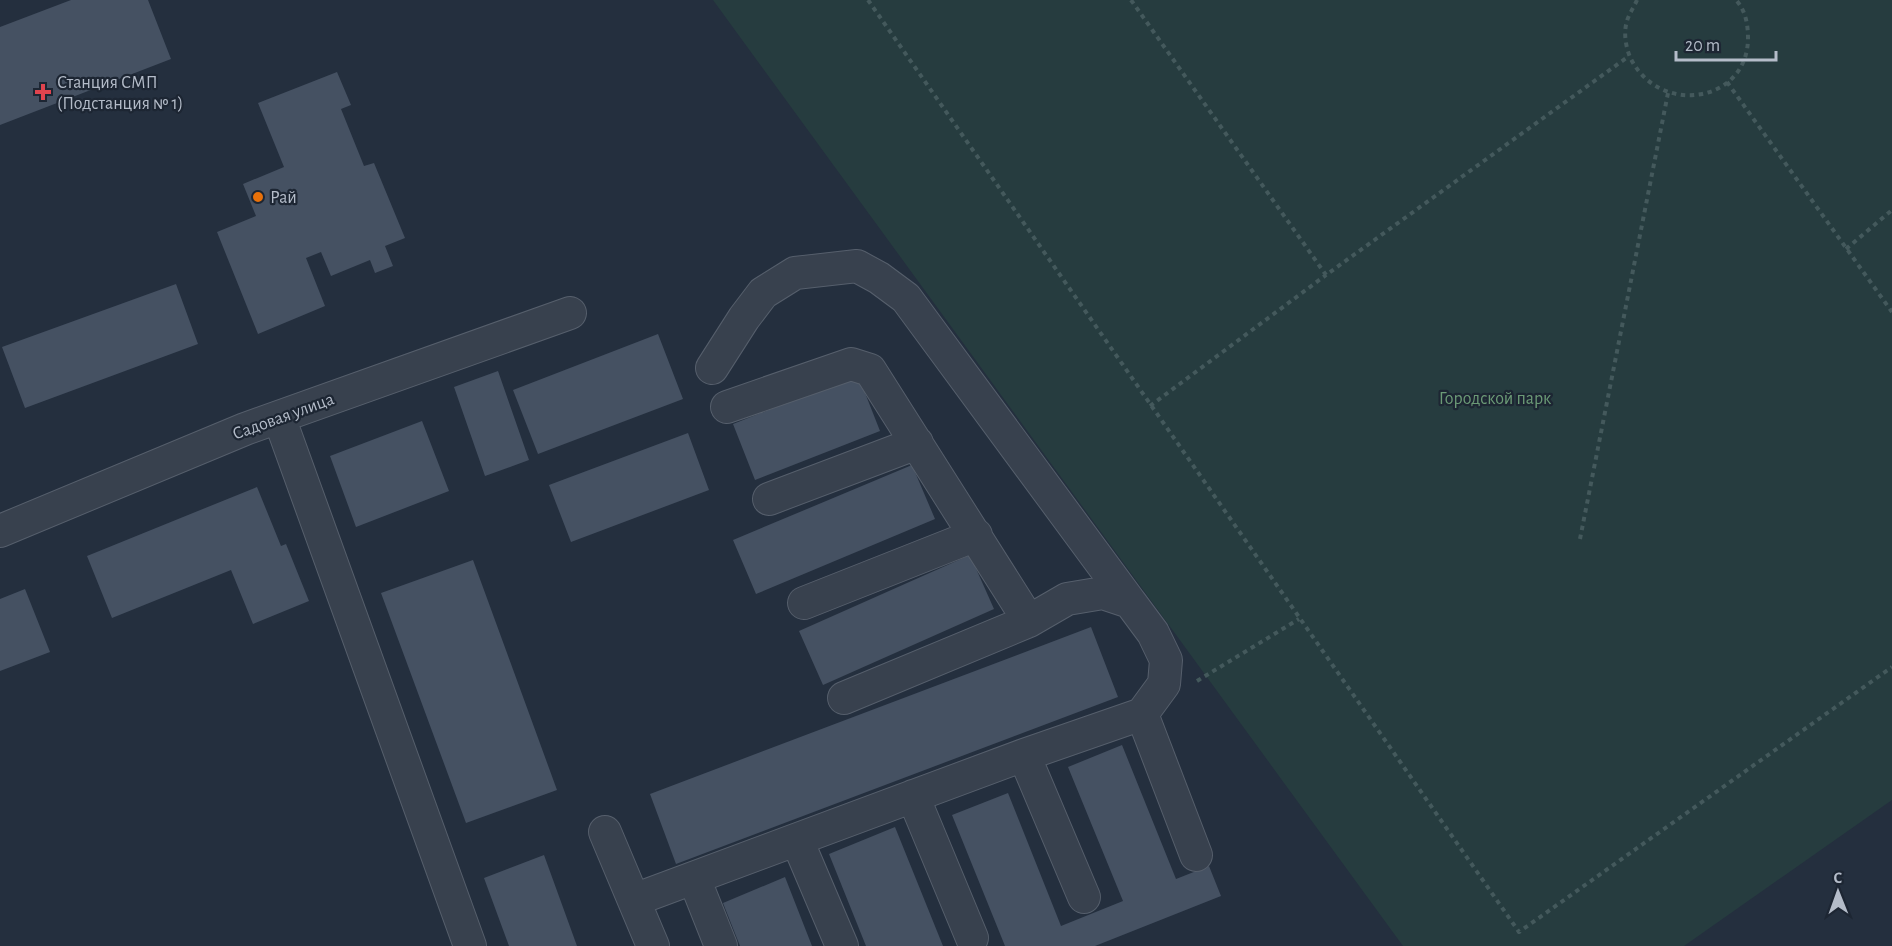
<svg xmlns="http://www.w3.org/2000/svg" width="1892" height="946" font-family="'Alegreya Sans',sans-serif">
  <rect width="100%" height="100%" fill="#242f3e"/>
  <path fill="#263c3f" d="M 713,0 L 1892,0 L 1892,800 L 1684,946 L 1403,946 Z"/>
  <path fill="#455162" d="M 71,0 L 148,0 L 171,59 L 0,125 L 0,27 Z
    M 337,72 L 351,105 L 341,109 L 364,166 L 374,163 L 405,238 L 385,246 L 393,266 L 375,273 L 370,260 L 331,276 L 321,252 L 306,258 L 325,306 L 258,334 L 217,232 L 256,216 L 243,184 L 284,167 L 258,103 Z
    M 176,284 L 198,344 L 25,408 L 2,347 Z
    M 658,334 L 683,399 L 538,454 L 513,390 Z
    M 498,371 L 529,460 L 485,476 L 454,387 Z
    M 858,375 L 880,431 L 755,480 L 733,424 Z
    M 422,421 L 449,491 L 356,527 L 330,456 Z
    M 688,433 L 709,490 L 571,542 L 549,485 Z
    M 912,465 L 935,519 L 756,594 L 733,540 Z
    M 257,487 L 281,546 L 286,544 L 309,601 L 253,624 L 231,570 L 112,618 L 87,556 Z
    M 970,555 L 994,609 L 823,685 L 799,631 Z
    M 473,560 L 557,790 L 466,823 L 381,593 Z
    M 25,589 L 50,652 L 0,671 L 0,599 Z
    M 1091,627 L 1118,697 L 676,864 L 650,794 Z
    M 1122,745 L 1176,879 L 1209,866 L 1221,896 L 1095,946 L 1005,946 L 952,815 L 1008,793 L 1061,926 L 1123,901 L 1068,767 Z
    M 895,827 L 943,946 L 866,946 L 829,854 Z
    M 544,855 L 577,946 L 509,946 L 484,878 Z
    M 785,877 L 812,946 L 740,946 L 723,903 Z"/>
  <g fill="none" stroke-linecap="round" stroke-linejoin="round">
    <defs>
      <path id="minor" d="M 712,368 L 744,318 L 763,293 L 795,273 L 857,266 L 879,278 L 906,298 L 1130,602
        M 727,407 L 851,364 L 870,370 L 1029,621
        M 279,417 L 470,946
        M 769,499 L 917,443
        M 0,531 L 245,429 L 570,313
        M 804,603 L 976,535
        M 1142,714 L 1196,855
        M 1024,755 L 1084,897
        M 913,796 L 972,938
        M 605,832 L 653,946
        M 797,840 L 842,946
        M 694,878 L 721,946
        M 634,900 L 1024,755 L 1142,714 L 1164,684 L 1166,660 L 1153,633 L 1130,602 L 1103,593 L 1067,599 L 1029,621 L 844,698"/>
    </defs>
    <use href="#minor" stroke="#565f6c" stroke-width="34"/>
    <path stroke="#44595c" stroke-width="4" stroke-dasharray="4.5 4.5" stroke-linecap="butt" d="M 868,0 L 1519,932 L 1892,667
      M 1131,0 L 1326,275 L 1629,56
      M 1637,0 C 1634,7 1629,14 1627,21 C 1623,33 1626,50 1632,61 C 1662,116 1747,102 1748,39 C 1748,25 1746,11 1736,0
      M 1727,82 L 1892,312
      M 1846,249 L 1892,210
      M 1150,406 L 1326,275
      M 1580,539 L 1668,93
      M 1197,681 L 1299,619"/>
    <use href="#minor" stroke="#38414e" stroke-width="32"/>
  </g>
  <path fill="#e0444e" stroke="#1d2633" stroke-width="2" d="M40 83h6v6h6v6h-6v6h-6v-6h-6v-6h6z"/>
  <circle fill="#e8710a" stroke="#1d2633" stroke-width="2" cx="258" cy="197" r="6"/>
  <g text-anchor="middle" stroke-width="4.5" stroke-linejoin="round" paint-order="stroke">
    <g font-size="18" fill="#b4bcc9" stroke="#1d2633" text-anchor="start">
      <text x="57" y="88">Станция СМП<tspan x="57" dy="21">(Подстанция № 1)</tspan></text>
      <text x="270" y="203">Рай</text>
    </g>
    <g font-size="18" fill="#6b9a76" stroke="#1d2633">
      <text x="1495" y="404">Городской парк</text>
    </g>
    <g font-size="18" fill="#b4bcc9" stroke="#1d2633">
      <text transform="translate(283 416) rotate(-20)" y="6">Садовая улица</text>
    </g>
  </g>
  <g transform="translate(1838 892) rotate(359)" stroke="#1d2633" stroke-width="4.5" paint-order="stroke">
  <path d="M0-4.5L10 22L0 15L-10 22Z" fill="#b4bcc9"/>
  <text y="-9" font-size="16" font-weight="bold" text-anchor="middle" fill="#b4bcc9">С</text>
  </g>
  <path d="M1676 51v9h100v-9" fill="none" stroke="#b4bcc9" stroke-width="3"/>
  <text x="1685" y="51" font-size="18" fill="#b4bcc9" stroke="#1d2633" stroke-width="4.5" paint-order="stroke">20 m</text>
</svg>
